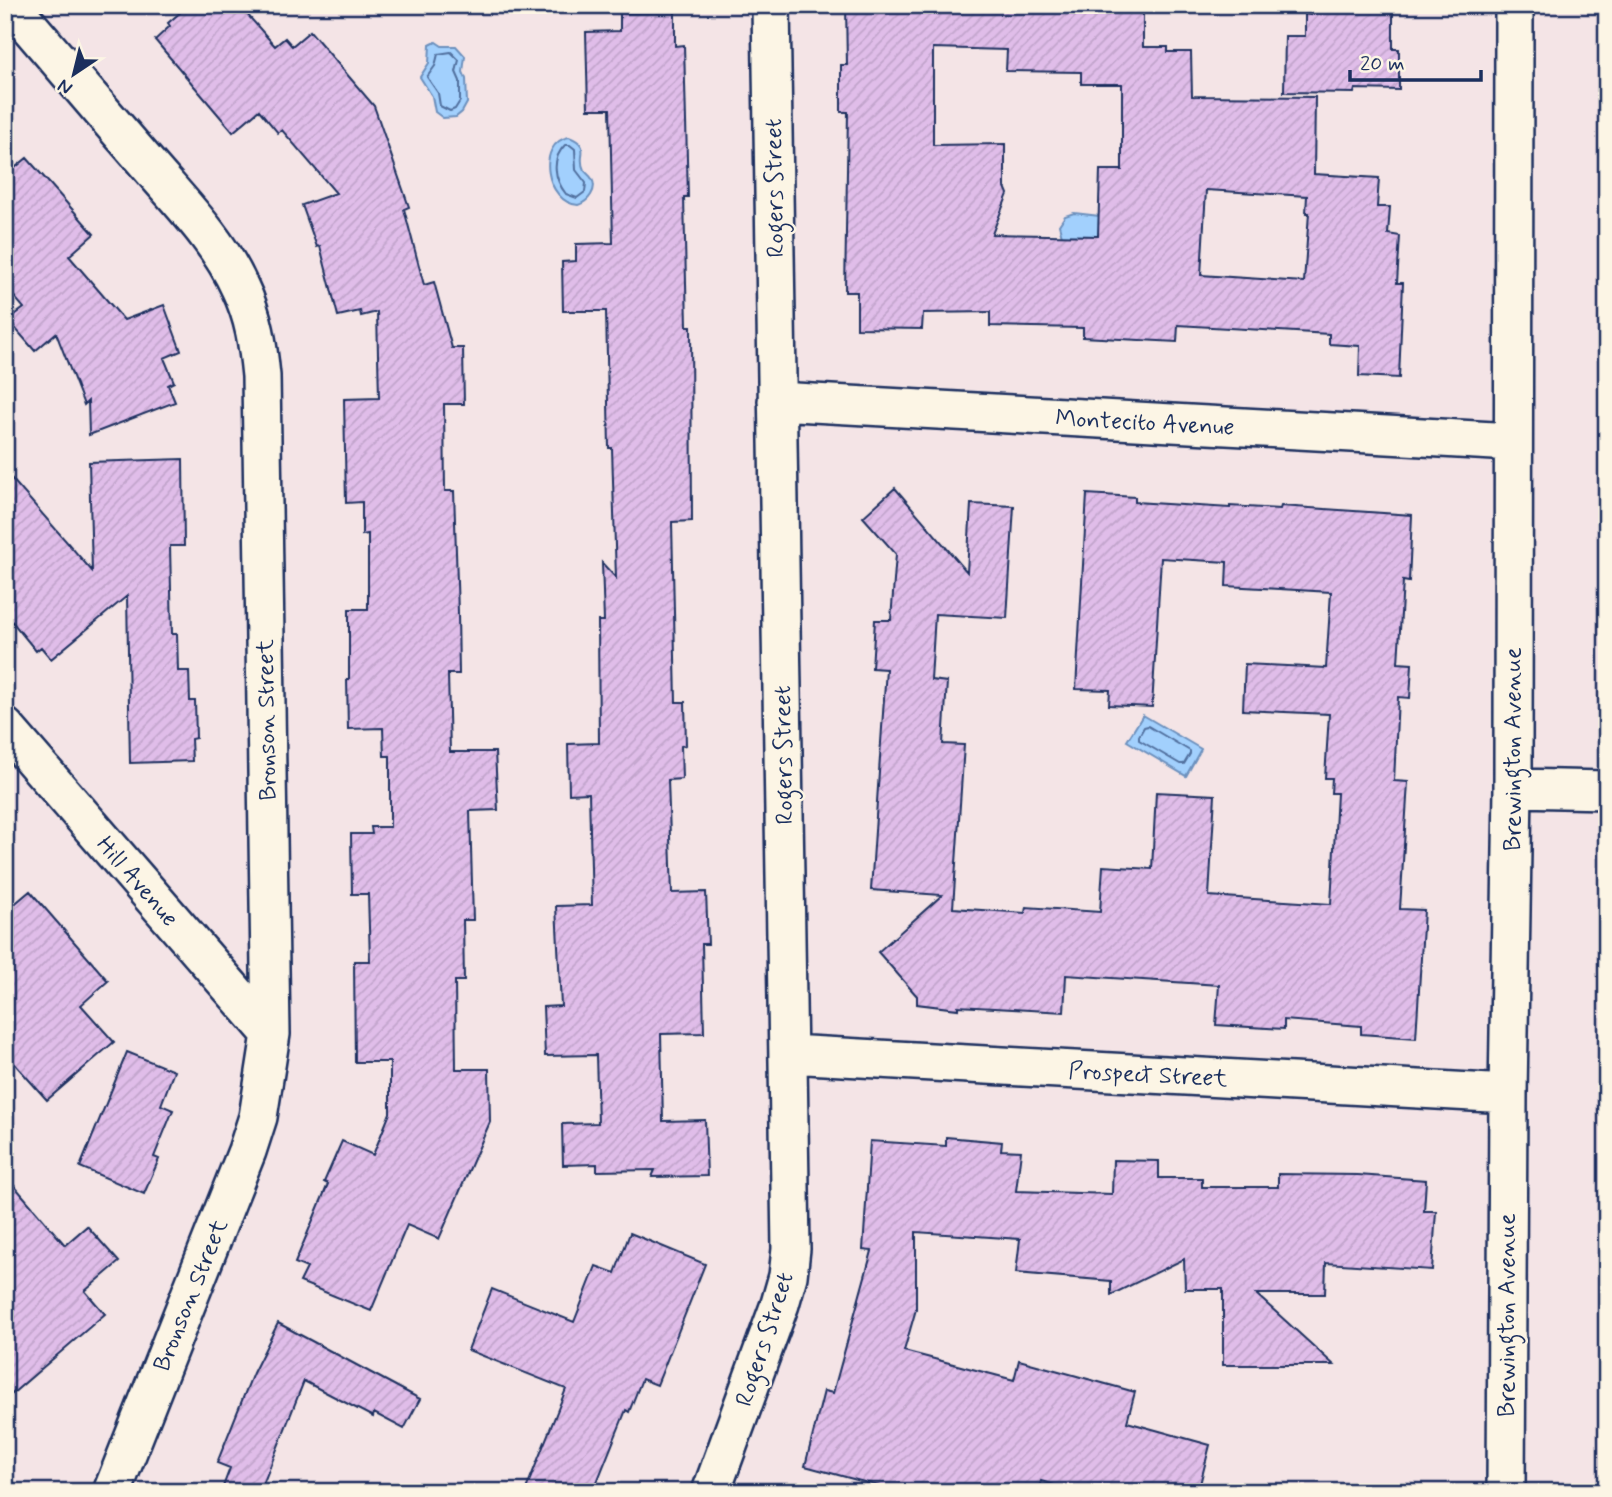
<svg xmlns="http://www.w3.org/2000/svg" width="1612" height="1497" font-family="Mynerve,sans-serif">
  <defs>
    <pattern id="building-hatch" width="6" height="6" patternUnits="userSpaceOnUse" patternTransform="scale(1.75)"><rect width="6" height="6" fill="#e0bde9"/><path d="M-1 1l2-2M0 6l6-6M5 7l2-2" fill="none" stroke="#c0a3ca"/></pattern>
  </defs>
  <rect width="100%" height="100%" fill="#f4e4e6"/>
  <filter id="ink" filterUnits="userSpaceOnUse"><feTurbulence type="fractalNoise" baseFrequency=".0143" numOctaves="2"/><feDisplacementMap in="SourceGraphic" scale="14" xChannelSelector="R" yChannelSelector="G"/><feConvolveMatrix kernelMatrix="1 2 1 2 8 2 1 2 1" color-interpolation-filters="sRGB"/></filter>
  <g filter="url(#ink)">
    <path fill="#a2d0fd" stroke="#6c90bd" stroke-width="2" d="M 436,42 L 442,46 L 456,46 L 465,56 L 463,72 L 466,79 L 467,103 L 462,112 L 456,117 L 443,118 L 435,112 L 432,96 L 420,77 L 429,63 L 430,45 Z
      M 569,137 C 593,146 576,156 584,170 C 586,173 590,175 592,179 C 598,190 588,202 578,205 C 546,203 535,143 569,137 Z
      M 1074,213 L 1108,217 L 1113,236 L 1063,240 L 1059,225 L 1065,216 Z
      M 1143,715 L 1201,749 L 1186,776 L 1127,741 Z"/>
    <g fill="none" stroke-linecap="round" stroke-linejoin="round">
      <path stroke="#516f9e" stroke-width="2" d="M 451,52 L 459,60 L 456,72 L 460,81 L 460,101 L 455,109 L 450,111 L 440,106 L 438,93 L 427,77 L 435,66 L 438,54 Z
        M 565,145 L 570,145 L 575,149 L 576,170 L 586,183 L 585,192 L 577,198 L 566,194 C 554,179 551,159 565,145 Z
        M 1148,726 L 1190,751 L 1190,754 L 1184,764 L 1180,764 L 1139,740 L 1139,736 L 1144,727 Z"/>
    </g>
    <path fill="url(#building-hatch)" stroke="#1b2f5e" stroke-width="2" fill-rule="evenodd" d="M 189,5 L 239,5 L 275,46 L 285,38 L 292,46 L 310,31 L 374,106 L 409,207 L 404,209 L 424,285 L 434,282 L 452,348 L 463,348 L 464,404 L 444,404 L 445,491 L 454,491 L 458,613 L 459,674 L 448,674 L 450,752 L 495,752 L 498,810 L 470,811 L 473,920 L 463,920 L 464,981 L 455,981 L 456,1069 L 489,1069 L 490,1122 L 439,1239 L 407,1225 L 371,1311 L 300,1282 L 307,1268 L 295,1263 L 328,1184 L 324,1182 L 342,1141 L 373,1155 L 390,1113 L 390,1062 L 355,1062 L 354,961 L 370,961 L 368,894 L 352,894 L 351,834 L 372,834 L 371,827 L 390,827 L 390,756 L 384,756 L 383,728 L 348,729 L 347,679 L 349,679 L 349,609 L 368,609 L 368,534 L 362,535 L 362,502 L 346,503 L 344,399 L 379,398 L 377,312 L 361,316 L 360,311 L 338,316 L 320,246 L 317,247 L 302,205 L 336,193 L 282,130 L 278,133 L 259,110 L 233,132 L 155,40 L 170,26 L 168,23 Z
      M 846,5 L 1143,5 L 1143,47 L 1168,47 L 1168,52 L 1191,52 L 1192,96 L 1315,97 L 1314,174 L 1379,178 L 1377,207 L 1390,207 L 1388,234 L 1400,236 L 1397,283 L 1403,283 L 1399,378 L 1359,376 L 1360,346 L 1329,344 L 1329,334 L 1178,325 L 1177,342 L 1083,337 L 1083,328 L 990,326 L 990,312 L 923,313 L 922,329 L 857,328 L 857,292 L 845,292 L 848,112 L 841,112 L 841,65 L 847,65 ZM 933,48 L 1007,50 L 1006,71 L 1081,72 L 1081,84 L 1122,84 L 1122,170 L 1100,170 L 1098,236 L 992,234 L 1008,194 L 1005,187 L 1005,144 L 933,145 ZM 1206,190 L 1307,196 L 1306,213 L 1309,213 L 1304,282 L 1201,275 Z
      M 1312,5 L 1393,5 L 1393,49 L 1399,49 L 1399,90 L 1355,89 L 1354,93 L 1284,92 L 1285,36 L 1305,36 L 1305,14 L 1311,15 Z
      M 675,12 L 675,46 L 684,45 L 688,197 L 684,197 L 687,326 L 691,326 L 692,521 L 672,522 L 676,702 L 685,702 L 686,745 L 681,746 L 682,779 L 668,780 L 672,893 L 706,892 L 708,944 L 702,944 L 704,1033 L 661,1034 L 663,1121 L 705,1120 L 707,1176 L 652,1177 L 655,1170 L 597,1171 L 597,1164 L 563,1165 L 562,1124 L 598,1123 L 596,1055 L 545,1056 L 543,1007 L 561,1006 L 556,906 L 592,905 L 589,793 L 569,794 L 568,744 L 599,743 L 598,621 L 604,621 L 602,563 L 616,578 L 612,448 L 609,448 L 606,311 L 563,311 L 562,262 L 576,261 L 576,244 L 613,243 L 610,109 L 588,109 L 586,32 L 620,31 L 620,13 Z
      M 27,158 L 94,234 L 69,256 L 124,320 L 164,305 L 181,351 L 164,358 L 174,382 L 168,385 L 175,402 L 89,435 L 88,401 L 84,405 L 56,333 L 35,351 L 8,320 L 24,308 L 5,286 L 5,176 Z
      M 183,459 L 184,546 L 170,546 L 172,634 L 177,634 L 178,671 L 189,671 L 190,701 L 195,701 L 196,738 L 191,739 L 192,761 L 130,763 L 127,596 L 51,659 L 41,647 L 36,651 L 5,613 L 5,471 L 92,571 L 89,462 Z
      M 895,488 L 967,572 L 971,504 L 1014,506 L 1007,618 L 935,614 L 931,680 L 947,682 L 943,744 L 964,745 L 953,908 L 1025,913 L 1026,907 L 1100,912 L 1103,866 L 1152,869 L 1156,792 L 1215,795 L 1209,896 L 1331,904 L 1337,793 L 1331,793 L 1332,778 L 1325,778 L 1329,714 L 1243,710 L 1245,664 L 1326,668 L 1331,592 L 1226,586 L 1227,562 L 1161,558 L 1152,707 L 1109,705 L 1110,690 L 1076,689 L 1087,494 L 1135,497 L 1135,502 L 1230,508 L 1230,506 L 1280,509 L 1281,506 L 1412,515 L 1409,582 L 1403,581 L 1398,663 L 1412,664 L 1410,698 L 1398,697 L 1394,781 L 1408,782 L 1400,909 L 1424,910 L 1416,1038 L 1361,1034 L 1361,1026 L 1284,1020 L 1284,1029 L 1216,1025 L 1219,985 L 1066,975 L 1064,1012 L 958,1006 L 958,1009 L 917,1004 L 917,996 L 878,952 L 942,895 L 871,890 L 886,669 L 872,668 L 875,620 L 891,620 L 896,554 L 863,517 Z
      M 30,891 L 108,981 L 81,1005 L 114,1042 L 47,1100 L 5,1053 L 5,912 Z
      M 127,1052 L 174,1071 L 161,1105 L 173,1110 L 154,1157 L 159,1159 L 144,1194 L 80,1167 Z
      M 946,1137 L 1002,1142 L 1001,1150 L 1021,1151 L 1016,1191 L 1112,1194 L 1113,1160 L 1159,1161 L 1159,1178 L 1202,1178 L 1202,1187 L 1278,1187 L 1278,1174 L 1358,1175 L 1426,1180 L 1424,1211 L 1436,1211 L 1432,1270 L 1326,1263 L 1325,1294 L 1256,1294 L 1334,1365 L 1223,1365 L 1223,1289 L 1185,1289 L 1184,1259 L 1111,1295 L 1111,1281 L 1016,1273 L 1020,1239 L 916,1232 L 916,1309 L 904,1351 L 1014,1380 L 1019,1360 L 1135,1392 L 1127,1422 L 1210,1445 L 1198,1492 L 1079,1492 L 1041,1481 L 1038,1492 L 901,1492 L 805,1466 L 824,1391 L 833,1393 L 872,1251 L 863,1250 L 870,1141 L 946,1146 Z
      M 5,1175 L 65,1245 L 87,1226 L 119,1262 L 85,1291 L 105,1314 L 5,1400 Z
      M 630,1233 L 705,1264 L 657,1385 L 642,1379 L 629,1412 L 626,1410 L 593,1492 L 525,1492 L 566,1389 L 468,1350 L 492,1289 L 574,1322 L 596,1266 L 615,1273 Z
      M 278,1323 L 420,1399 L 404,1429 L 374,1413 L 373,1417 L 304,1381 L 260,1492 L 221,1492 L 230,1468 L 217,1463 L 253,1373 Z"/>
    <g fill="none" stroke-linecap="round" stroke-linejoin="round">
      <defs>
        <path id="minor" d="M 11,5 C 58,60 104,114 151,168 C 183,205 220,243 240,288 C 254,317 258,345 261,376 L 271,1034 L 258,1117 L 247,1151 L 112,1492
          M 777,401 L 1512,442
          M 5,727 L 271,1034
          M 1513,788 L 1607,790
          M 789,1054 L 1508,1094
          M 711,1492 L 780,1304 L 788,1276 L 791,1249 L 771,5
          M 1506,1492 L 1508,1094 L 1513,788 L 1514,5"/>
      </defs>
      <use href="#minor" stroke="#1b2f5e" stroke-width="42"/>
      <use href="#minor" stroke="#fcf5e5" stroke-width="37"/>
    </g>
  </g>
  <g text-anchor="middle" stroke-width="5" stroke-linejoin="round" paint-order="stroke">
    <g font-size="24" fill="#1b2f5e" stroke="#fcf5e5">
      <text transform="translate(774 188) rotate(-91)" y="8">Rogers Street</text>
      <text transform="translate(1145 422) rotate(3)" y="8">Montecito Avenue</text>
      <text transform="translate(266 720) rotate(-91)" y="8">Bronson Street</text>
      <text transform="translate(1512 749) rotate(-90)" y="8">Brewington Avenue</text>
      <text transform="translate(783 755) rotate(-91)" y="8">Rogers Street</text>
      <text transform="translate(138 881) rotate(49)" y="8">Hill Avenue</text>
      <text transform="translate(1148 1074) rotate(3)" y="8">Prospect Street</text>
      <text transform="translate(190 1295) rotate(-68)" y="8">Bronson Street</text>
      <text transform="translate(1506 1315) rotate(-90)" y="8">Brewington Avenue</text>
      <text transform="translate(764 1339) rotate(-72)" y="8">Rogers Street</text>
    </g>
  </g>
  <rect width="1612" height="1497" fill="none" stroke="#fcf5e5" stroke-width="28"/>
  <rect x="14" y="14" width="1584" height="1469" fill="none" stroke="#1b2f5e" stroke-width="2.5" filter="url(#ink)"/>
  <g transform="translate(74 74) rotate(215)" stroke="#fcf5e5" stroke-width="5" paint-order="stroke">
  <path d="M0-5L12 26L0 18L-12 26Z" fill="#1b2f5e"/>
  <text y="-10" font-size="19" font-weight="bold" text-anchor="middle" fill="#1b2f5e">N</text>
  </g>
  <path d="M1350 70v10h131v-10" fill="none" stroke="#1b2f5e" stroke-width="3.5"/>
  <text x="1360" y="70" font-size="21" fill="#1b2f5e" stroke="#fcf5e5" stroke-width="5" paint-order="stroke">20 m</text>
</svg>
